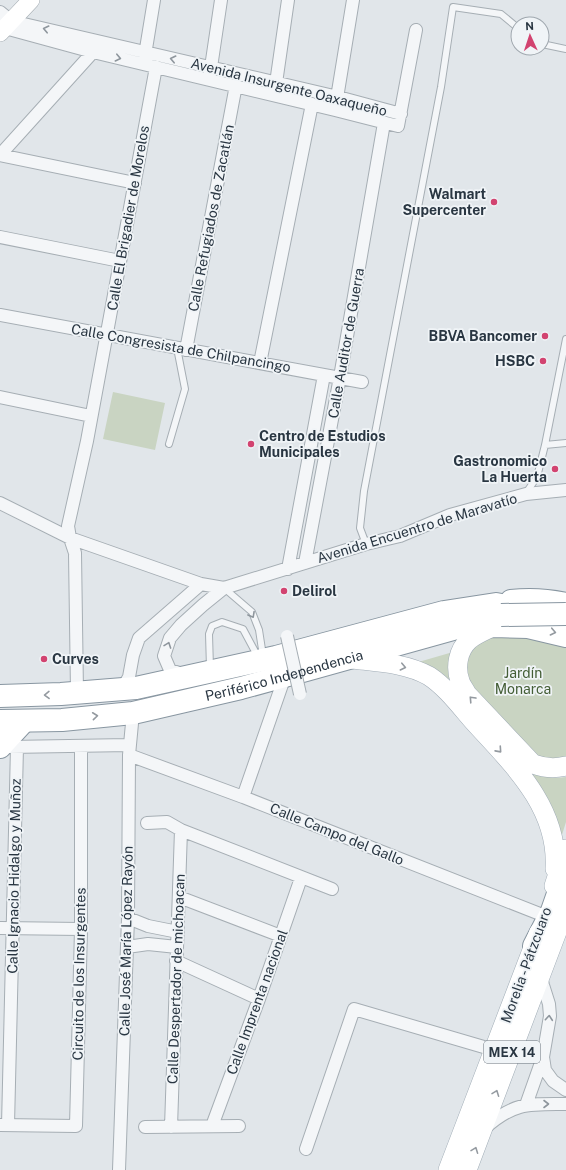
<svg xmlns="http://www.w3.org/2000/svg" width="566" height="1170" font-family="'Public Sans',sans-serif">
  <rect width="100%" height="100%" fill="#e1e6ea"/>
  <path fill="#c9d4c2" d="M 113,392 L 165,403 L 155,450 L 103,439 Z
    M 489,638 L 526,638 L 566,646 L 566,760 L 537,758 L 473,693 L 463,659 L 466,651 Z
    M 453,652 C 446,666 447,668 451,683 L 415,663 Z
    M 530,772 C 542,776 553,779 566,777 L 566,822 L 561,838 L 549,801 L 541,787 Z"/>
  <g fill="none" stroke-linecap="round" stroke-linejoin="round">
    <defs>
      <path id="lane" d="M 542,44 L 566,49
        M 169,444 L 185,389 L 177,348
        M 545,445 L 566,443
        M 526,493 L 537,477 L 545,445 L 566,339
        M 366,544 L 360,528 L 364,491 L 441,87 L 453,7 L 501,14 L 518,28
        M 224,588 L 252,612 L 259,630 L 263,656
        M 210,668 L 209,634 L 212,626 L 222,622 L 243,629 L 258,657"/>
      <path id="street" d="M 0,12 L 11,21 L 338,97 L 401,114
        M 0,25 L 5,28 L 93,52 L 335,110 L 398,126 L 416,30
        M 144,61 L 154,0
        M 210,74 L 221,0
        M 275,90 L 288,0
        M 336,104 L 353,0
        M 0,155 L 93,52
        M 0,155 L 135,183
        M 0,237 L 120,261
        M 0,315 L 362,382
        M 186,350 L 236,85
        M 260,363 L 312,104
        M 0,397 L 91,416
        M 0,503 L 70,538 L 201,584 L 224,588
        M 305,563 L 340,377 L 384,123
        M 288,569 L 324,375
        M 185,673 L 179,673 L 170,670 L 164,656 L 170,638 L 181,625 L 203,605 L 224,588 L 366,544 L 400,536 L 450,515 L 526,494 L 566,490
        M 122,689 L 129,677 L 133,655 L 139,638 L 201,584
        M 77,692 L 75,553 L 70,538 L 68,526 L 87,441 L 156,67
        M 9,747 L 129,745
        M 129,755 L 243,797 L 545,916
        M 243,797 L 285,676
        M 147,823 L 167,822 L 181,830 L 332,889
        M 179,897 L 281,936
        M 128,918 L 148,926 L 178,932
        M 0,928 L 81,929
        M 127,947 L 148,944 L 177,947
        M 176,961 L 259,999
        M 543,1057 L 545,1070 L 553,1081 L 566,1090
        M 526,1105 L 543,1057 L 550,1016 L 549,1004 L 543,985 L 541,977
        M 0,1125 L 76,1126 L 81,929 L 81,747
        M 8,1125 L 17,747
        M 212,1126 L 259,999 L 301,878
        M 145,1127 L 239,1126
        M 171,1127 L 181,830
        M 485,1128 C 514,1102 529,1104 566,1104
        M 306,1149 L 354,1009 L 494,1050
        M 119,1170 L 128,918 L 129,755 L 133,713"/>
      <path id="secondary" d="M 0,33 L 31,0"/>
      <path id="primary" d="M 494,626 C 487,630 476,634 469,640 C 458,650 455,667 460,681 C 461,685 465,690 467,694 L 533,764 C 544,768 554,769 566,766
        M 352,659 C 377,662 406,663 429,676 C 446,687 460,706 474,722 C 512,764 559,807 555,869
        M 554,886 L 566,849
        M 448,1170 L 539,932
        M 467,1170 L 566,908"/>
      <g id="highway">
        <path d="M 511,601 C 529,599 548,600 566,604"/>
        <path d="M 0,696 L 61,694 L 136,688 L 276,657 L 444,612 L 496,604 L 528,610"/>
        <path id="s1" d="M 0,721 L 62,720 L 133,713 L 241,688 L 285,676 L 457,628 L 494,626 L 528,627 L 566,636"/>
        <path d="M 0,747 L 24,721"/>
        <path d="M 534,946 L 552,911 L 566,871"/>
      </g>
    </defs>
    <use href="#lane" stroke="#a6aeb4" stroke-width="8"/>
    <use href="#street" stroke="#a6aeb4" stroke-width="14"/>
    <use href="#secondary" stroke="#a6aeb4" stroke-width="18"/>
    <use href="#primary" stroke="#a0acb6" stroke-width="20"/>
    <use href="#highway" stroke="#8896a1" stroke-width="24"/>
    <use href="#lane" stroke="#f4f6f8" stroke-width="6"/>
    <use href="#street" stroke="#f4f6f8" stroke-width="12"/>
    <use href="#secondary" stroke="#fff" stroke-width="17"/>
    <use href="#primary" stroke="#fff" stroke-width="19"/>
    <use href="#highway" stroke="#fff" stroke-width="22"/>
    <defs>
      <path id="street-bridge" d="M 287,636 L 300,694"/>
      <path id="highway-bridge" d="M 501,615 L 566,614"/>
    </defs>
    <use href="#street-bridge" stroke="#a6aeb4" stroke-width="14" stroke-linecap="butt"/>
    <use href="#highway-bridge" stroke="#8896a1" stroke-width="24" stroke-linecap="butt"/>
    <use href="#street-bridge" stroke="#f4f6f8" stroke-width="12"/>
    <use href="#highway-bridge" stroke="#fff" stroke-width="22"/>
  </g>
  <defs><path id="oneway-chevron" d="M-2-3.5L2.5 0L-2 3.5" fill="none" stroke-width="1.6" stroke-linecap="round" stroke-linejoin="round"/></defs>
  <g stroke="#8e969d">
    <use href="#oneway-chevron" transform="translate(46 29) rotate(-167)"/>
    <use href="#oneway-chevron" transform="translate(118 58) rotate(13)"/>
    <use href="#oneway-chevron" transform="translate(173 59) rotate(-167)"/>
    <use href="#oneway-chevron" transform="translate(252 615) rotate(61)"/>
    <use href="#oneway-chevron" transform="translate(168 645) rotate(-70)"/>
    <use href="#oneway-chevron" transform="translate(549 1018) rotate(-85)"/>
    <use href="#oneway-chevron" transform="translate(546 1104)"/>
  </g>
  <g stroke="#949aa0">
    <use href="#oneway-chevron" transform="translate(553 632) rotate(12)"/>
    <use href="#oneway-chevron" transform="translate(403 667) rotate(13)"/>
    <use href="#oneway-chevron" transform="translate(47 695) rotate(179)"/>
    <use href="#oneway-chevron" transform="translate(472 699) rotate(-133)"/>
    <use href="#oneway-chevron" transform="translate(95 716) rotate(-6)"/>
    <use href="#oneway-chevron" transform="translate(499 750) rotate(48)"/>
    <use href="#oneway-chevron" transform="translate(496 1093) rotate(-69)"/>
    <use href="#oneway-chevron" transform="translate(475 1150) rotate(-69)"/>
  </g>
  <g fill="#d24370" stroke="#f0f4f7" stroke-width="1.5">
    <circle cx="494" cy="202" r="4"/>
    <circle cx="545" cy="336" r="4"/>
    <circle cx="543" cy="361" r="4"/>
    <circle cx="251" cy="444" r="4"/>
    <circle cx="555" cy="469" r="4"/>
    <circle cx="284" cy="591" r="4"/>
    <circle cx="44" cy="659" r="4"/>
  </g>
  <g text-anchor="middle" stroke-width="3.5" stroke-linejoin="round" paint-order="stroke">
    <rect fill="#f0f4f7" stroke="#656f78" stroke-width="1" x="484" y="1041" width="56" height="22" rx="3"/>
    <g font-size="13" font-weight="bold" fill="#293642">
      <text x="512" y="1057">MEX 14</text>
    </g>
    <g font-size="14" fill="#293642" stroke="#f0f4f7">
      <text transform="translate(289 87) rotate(14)" y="5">Avenida Insurgente Oaxaqueño</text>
      <text transform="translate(128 218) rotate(-80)" y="5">Calle El Brigadier de Morelos</text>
      <text transform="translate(211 218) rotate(-79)" y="5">Calle Refugiados de Zacatlán</text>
      <text transform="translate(346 343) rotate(-80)" y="5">Calle Auditor de Guerra</text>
      <text transform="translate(181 348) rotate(10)" y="5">Calle Congresista de Chilpancingo</text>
      <text transform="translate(417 528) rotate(-17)" y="5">Avenida Encuentro de Maravatío</text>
      <text dy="5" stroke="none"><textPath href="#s1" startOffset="289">Periférico Independencia</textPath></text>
      <text transform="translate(337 834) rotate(22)" y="5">Calle Campo del Gallo</text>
      <text transform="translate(14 876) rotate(-89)" y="5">Calle Ignacio Hidalgo y Muñoz</text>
      <text transform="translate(126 941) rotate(-89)" y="5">Calle José María López Rayón</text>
      <text transform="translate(526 965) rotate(-70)" y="5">Morelia - Pátzcuaro</text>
      <text transform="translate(79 974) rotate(-89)" y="5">Circuito de los Insurgentes</text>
      <text transform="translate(176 979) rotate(-88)" y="5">Calle Despertador de michoacan</text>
      <text transform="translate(257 1002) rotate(-70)" y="5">Calle Imprenta nacional</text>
    </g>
    <g font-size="14" font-weight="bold" fill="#293642" stroke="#f0f4f7" text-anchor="end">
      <text x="486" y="199">Walmart<tspan x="486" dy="16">Supercenter</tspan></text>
      <text x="537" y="341">BBVA Bancomer</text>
      <text x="535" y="366">HSBC</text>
      <text x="259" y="441" text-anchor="start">Centro de Estudios<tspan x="259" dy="16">Municipales</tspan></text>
      <text x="547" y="466">Gastronomico<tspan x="547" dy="16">La Huerta</tspan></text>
      <text x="292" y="596" text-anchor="start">Delirol</text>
      <text x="52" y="664" text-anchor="start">Curves</text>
    </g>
    <g font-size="14" fill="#445e36" stroke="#f0f4f7">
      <text x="523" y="678">Jardín<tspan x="523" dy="16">Monarca</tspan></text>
    </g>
  </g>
  <g transform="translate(530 36) rotate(357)"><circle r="19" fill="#f0f4f7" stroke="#a0a8af"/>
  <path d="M0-3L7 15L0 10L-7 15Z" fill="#d24370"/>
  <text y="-6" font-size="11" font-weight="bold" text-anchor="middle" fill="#293642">N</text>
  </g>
</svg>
